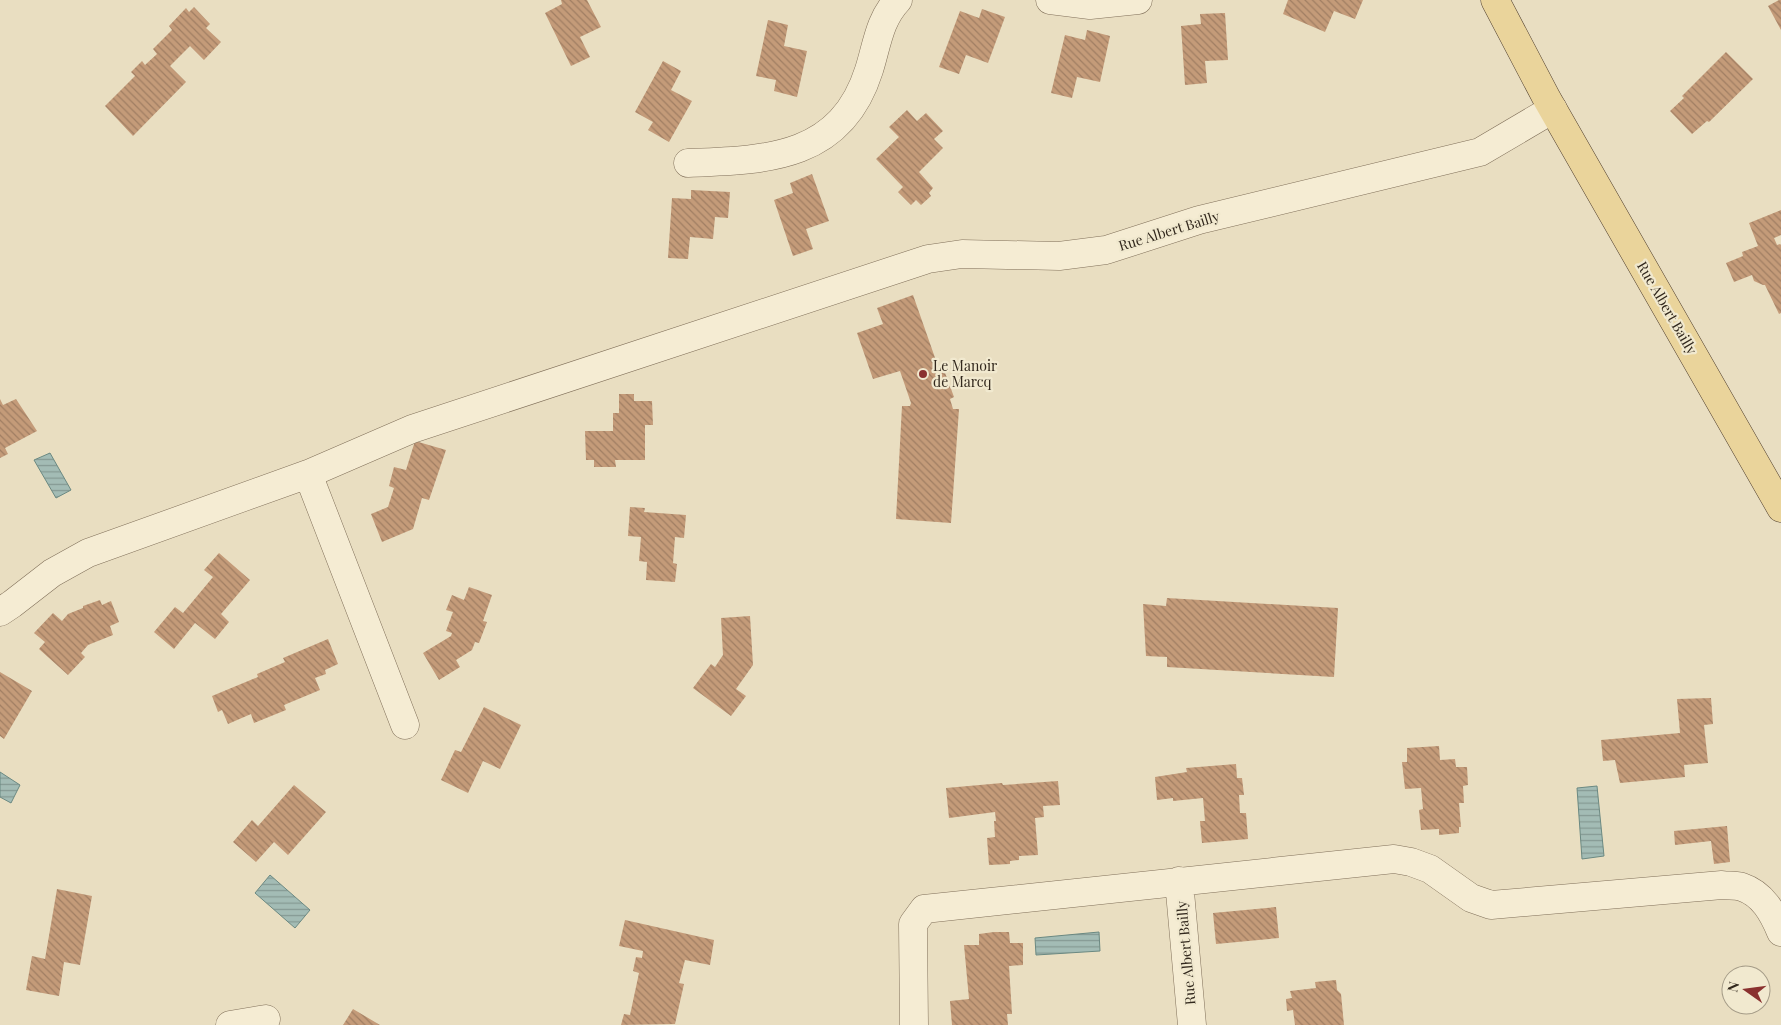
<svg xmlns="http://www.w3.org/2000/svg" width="1781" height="1025" font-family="'Playfair Display',serif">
  <defs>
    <pattern id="water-rules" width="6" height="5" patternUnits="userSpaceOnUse" patternTransform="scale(1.25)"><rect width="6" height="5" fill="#a3bcb5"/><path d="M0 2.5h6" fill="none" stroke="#859993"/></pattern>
    <pattern id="building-back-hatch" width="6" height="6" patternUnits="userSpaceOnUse" patternTransform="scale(1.25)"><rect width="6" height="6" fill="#c49b79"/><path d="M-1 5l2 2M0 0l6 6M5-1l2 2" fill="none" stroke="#a07e63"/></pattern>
  </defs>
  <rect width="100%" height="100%" fill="#e9dec1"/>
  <path fill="url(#water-rules)" stroke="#6b8982" d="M 50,453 L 71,490 L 56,498 L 34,460 Z
    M 0,772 L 20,785 L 11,803 L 0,797 Z
    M 1597,786 L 1604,856 L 1582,859 L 1577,788 Z
    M 270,875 L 310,910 L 295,928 L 255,893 Z
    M 1099,932 L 1100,951 L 1036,955 L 1035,938 Z"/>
  <path fill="url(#building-back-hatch)" d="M 561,0 L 587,0 L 601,27 L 580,37 L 590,57 L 571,66 L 545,13 L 562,4 Z
    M 1288,0 L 1363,0 L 1355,19 L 1334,11 L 1325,32 L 1283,14 Z
    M 1779,0 L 1781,0 L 1781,30 L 1768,6 Z
    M 194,7 L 210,24 L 206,28 L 221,42 L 204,60 L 190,46 L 170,66 L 186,82 L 133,136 L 105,106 L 135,76 L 131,72 L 142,61 L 145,65 L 157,54 L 153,49 L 172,30 L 169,26 L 186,8 L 189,12 Z
    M 982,9 L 1005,17 L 988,63 L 966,55 L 959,74 L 939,67 L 960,11 L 979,18 Z
    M 1225,13 L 1228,60 L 1205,61 L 1207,83 L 1185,85 L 1181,26 L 1201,24 L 1200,14 Z
    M 768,20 L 788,25 L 784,46 L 807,51 L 797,97 L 774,91 L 776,80 L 756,76 Z
    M 1087,30 L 1110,36 L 1100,82 L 1077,77 L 1072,98 L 1051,93 L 1065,35 L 1085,40 Z
    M 1726,52 L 1753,79 L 1709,122 L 1707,121 L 1692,134 L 1670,111 L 1684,98 L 1682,96 Z
    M 663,61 L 681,71 L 671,90 L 692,101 L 669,142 L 648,130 L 653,122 L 635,112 Z
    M 907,110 L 917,121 L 926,113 L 943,131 L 934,139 L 943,148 L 919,172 L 933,188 L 929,193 L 931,196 L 921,205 L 916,200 L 911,205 L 898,192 L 903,187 L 876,159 L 899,137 L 889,127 Z
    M 812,174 L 829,221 L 806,229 L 813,249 L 793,256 L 774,200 L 793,193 L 790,183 Z
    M 691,190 L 730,192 L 728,218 L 715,217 L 713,239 L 690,237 L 688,259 L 668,258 L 672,198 L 691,199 Z
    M 1781,210 L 1781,235 L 1774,238 L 1777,245 L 1780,244 L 1781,245 L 1781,313 L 1779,314 L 1765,285 L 1763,285 L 1754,281 L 1752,275 L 1734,282 L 1726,263 L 1743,256 L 1742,252 L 1758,246 L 1749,223 Z
    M 913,295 L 940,372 L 944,370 L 954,397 L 950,399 L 953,409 L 959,409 L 951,523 L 896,519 L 902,406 L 910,406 L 911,403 L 900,371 L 873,379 L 857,333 L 883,324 L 877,308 Z
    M 619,394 L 634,394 L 634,401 L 652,401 L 653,425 L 645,425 L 645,460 L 615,460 L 616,467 L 594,467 L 594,460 L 586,460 L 585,431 L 613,431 L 613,413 L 619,413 Z
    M 0,399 L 3,405 L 16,399 L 37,431 L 5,448 L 8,454 L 0,458 Z
    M 415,441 L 446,450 L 429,500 L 422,498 L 413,529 L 382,542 L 371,514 L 388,507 L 394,488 L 389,486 L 394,467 L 406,470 Z
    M 630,507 L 645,508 L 644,512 L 686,515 L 684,538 L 675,537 L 673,563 L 677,564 L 675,582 L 646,580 L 647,562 L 639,561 L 641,537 L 628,536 Z
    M 219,553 L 250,580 L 221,614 L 229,622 L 215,639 L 195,623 L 174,649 L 154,632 L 175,607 L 183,613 L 213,577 L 204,570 Z
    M 469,587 L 492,595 L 483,621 L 487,622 L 479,643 L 475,642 L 472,650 L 456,660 L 460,667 L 439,680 L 423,653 L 451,636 L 452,633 L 446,631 L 453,612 L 446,610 L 452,595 L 464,600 Z
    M 1167,598 L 1338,608 L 1334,677 L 1167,667 L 1167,657 L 1146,656 L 1143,604 L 1166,606 Z
    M 100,600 L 102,605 L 111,601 L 119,622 L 110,626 L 113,635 L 88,645 L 81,653 L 85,657 L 68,675 L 39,649 L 45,642 L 34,633 L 53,613 L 62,621 L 68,614 L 83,608 L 83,606 Z
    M 750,616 L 753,665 L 736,689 L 746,696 L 731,716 L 693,688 L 711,664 L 715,667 L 723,655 L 721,618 Z
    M 328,639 L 338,664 L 325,670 L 326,674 L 315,678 L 320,690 L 284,705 L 286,710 L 254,723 L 251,714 L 228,724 L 222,710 L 218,712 L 212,696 L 258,677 L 257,674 L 285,662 L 283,658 Z
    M 0,672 L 32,691 L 4,739 L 0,736 Z
    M 1711,698 L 1713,724 L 1704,725 L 1708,763 L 1684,765 L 1685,777 L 1620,783 L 1615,760 L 1603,761 L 1601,740 L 1680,733 L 1677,699 Z
    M 484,707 L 521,725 L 500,769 L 483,761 L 468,793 L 441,780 L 455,750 L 461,752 Z
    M 1439,746 L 1440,760 L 1455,759 L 1456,767 L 1467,767 L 1468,785 L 1463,786 L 1464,803 L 1459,803 L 1461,827 L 1459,827 L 1459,833 L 1439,835 L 1439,829 L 1421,830 L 1419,810 L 1423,809 L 1421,788 L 1405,789 L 1402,762 L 1407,762 L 1407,748 Z
    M 1236,764 L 1237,778 L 1242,778 L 1244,795 L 1239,795 L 1240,813 L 1246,813 L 1248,839 L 1202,843 L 1200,821 L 1205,821 L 1203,798 L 1173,801 L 1173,798 L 1157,800 L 1155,777 L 1187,772 L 1186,768 Z
    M 1058,781 L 1060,805 L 1043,806 L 1044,817 L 1035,818 L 1038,855 L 1019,856 L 1019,860 L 1010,861 L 1010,864 L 989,865 L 987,838 L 995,837 L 994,821 L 996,821 L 995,812 L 949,818 L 946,788 L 1002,783 L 1003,785 Z
    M 294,785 L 326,812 L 288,855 L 274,842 L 256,862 L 233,842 L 252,820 L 258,826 Z
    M 1727,826 L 1730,862 L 1714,864 L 1711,841 L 1675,845 L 1674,831 Z
    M 57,889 L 92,896 L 80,965 L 64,962 L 59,996 L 26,990 L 32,956 L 45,959 Z
    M 1276,907 L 1279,938 L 1216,944 L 1213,913 Z
    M 625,920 L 714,940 L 710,965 L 685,960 L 679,983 L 684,984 L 675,1024 L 621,1025 L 624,1014 L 630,1015 L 639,973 L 633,971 L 636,957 L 642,958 L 643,951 L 619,946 Z
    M 994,932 L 1009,932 L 1010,943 L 1023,943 L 1023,965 L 1009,966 L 1012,1014 L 1007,1014 L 1008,1025 L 952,1025 L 950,1001 L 969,999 L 964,945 L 979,945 L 979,934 Z
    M 1336,980 L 1337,990 L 1341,994 L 1344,1025 L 1295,1025 L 1293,1010 L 1287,1011 L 1286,999 L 1292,998 L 1290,991 L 1316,988 L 1315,982 Z
    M 353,1009 L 380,1025 L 343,1025 Z"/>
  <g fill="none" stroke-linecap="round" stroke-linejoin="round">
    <defs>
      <path id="minor" d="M 1050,0 L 1090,5 L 1138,0
        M 688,163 C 767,160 841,159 869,70 C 877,45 879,20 898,0
        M 308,474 L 405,725
        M 0,612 L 12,604 L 52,573 L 88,553 L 308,474 L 412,429 L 928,259 L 962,254 L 1059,256 L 1106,250 L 1199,220 L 1480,152 L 1553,109
        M 1179,881 L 1192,1025
        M 230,1025 L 266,1019
        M 914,1025 L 913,924 L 924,909 L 1394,859 L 1411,862 L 1430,869 L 1471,898 L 1491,905 L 1722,885 C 1728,886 1736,885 1742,887 C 1763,894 1773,913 1781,932"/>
      <path id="major" d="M 1495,0 L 1547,99 L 1781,508"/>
    </defs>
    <use href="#minor" stroke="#81705a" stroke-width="29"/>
    <use href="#major" stroke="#4f3e2e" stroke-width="29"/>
    <use href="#minor" stroke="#f5ecd3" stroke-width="28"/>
    <use href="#major" stroke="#ead49b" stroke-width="28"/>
  </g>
  <circle fill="#8a312f" stroke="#f1e9cf" stroke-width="2" cx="923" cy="374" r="5"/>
  <g text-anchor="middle" stroke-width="4.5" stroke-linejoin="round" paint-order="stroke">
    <g font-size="14" fill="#32281d" stroke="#f1e9cf">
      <text transform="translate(1169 231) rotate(-17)" y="5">Rue Albert Bailly</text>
      <text transform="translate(1667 308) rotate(60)" y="5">Rue Albert Bailly</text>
      <text transform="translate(1186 953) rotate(-95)" y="5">Rue Albert Bailly</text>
    </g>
    <g font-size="14" fill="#32281d" stroke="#f1e9cf" text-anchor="start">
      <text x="933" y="371">Le Manoir<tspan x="933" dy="16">de Marcq</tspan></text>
    </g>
  </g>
  <g transform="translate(1746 990) rotate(284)"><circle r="24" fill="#f1e9cf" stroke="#a59c88"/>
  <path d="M0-4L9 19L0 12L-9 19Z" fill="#8a312f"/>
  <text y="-8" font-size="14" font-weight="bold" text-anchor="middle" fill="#32281d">N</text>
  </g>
</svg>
